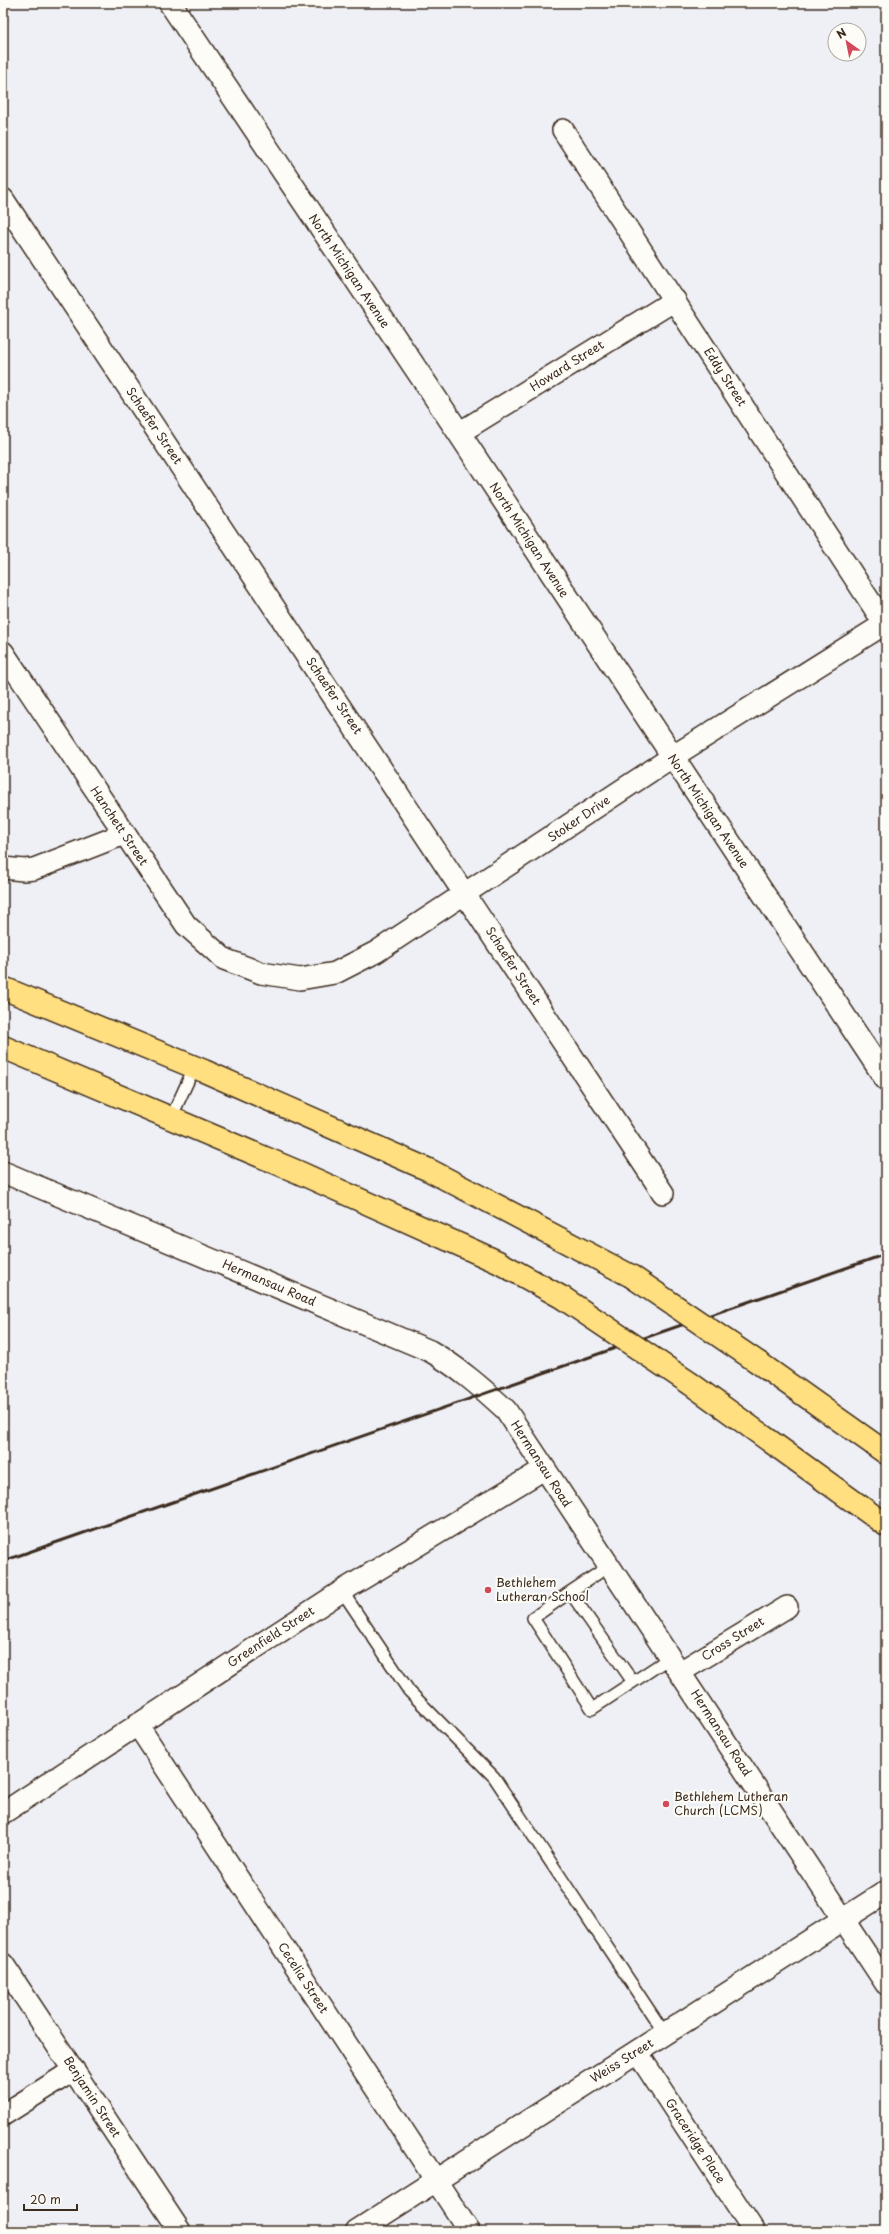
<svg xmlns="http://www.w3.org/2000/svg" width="889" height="2234" font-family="'Playpen Sans',sans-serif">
  <rect width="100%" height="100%" fill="#eff0f6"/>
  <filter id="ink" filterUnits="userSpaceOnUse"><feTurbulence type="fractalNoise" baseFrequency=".025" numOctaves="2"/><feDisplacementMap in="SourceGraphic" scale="8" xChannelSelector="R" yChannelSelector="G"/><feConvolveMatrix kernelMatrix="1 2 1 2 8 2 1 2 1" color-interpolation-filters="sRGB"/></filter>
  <g filter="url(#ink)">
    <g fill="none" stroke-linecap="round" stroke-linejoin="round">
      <defs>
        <path id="service" d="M 171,1118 L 194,1068
          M 609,1566 L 570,1592 L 633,1682 L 671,1657
          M 342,1591 L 409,1691 L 494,1777 L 665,2034
          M 570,1592 L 533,1618 L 592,1709 L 633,1682"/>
        <path id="minor" d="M 563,130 L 886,626
          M 3,199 L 663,1193
          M 459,433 L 675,300
          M 3,652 L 186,925 L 224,959 L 261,973 L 300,979 L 335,973 L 376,952 L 672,757 L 886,623
          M 3,868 L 24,870 L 34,869 L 124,834
          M 3,1172 L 430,1351 C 458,1367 482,1388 506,1410 L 886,1984
          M 680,1672 L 787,1607
          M 137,1724 L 469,2231
          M 3,1813 L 342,1591 L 544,1469
          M 3,1964 L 180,2231
          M 637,2052 L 754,2231
          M 3,2115 L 74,2070"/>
        <path id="tertiary" d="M 170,3 L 459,433 L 886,1079
          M 357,2231 L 886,1892"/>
        <path id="motorway" d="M 3,988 L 204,1071 L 429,1170 L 631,1276
          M 3,1047 L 298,1172 L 498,1262 L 563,1298
          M 759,1363 L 886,1453
          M 691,1384 L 886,1525"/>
      </defs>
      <use href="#service" stroke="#3b2a1e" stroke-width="14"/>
      <use href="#minor" stroke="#3b2a1e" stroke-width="24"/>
      <use href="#tertiary" stroke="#3b2a1e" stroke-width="25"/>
      <use href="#motorway" stroke="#3b2a1e" stroke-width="25"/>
      <use href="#service" stroke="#fdfcf7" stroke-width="11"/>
      <use href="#minor" stroke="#fdfcf7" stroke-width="21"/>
      <use href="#tertiary" stroke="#fdfcf7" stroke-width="22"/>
      <use href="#motorway" stroke="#ffdf80" stroke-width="22"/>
      <path stroke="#3b2a1e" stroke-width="3" d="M 3,1561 L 886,1254"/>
      <defs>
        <path id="motorway-bridge" d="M 631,1276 L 759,1363
          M 563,1298 L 691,1384"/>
      </defs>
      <use href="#motorway-bridge" stroke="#3b2a1e" stroke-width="25" stroke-linecap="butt"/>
      <use href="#motorway-bridge" stroke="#ffdf80" stroke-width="22"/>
    </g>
  </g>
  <g fill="#d1495b" stroke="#fdfcf7" stroke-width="1.5">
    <circle cx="488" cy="1590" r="4"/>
    <circle cx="666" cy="1804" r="4"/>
  </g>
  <g text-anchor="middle" stroke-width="4" stroke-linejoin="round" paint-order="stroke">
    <g font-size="12" fill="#3b2a1e" stroke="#fdfcf7">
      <text transform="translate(349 271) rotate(56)" y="4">North Michigan Avenue</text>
      <text transform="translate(567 366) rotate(-32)" y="4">Howard Street</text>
      <text transform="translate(725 377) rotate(57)" y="4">Eddy Street</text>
      <text transform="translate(154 426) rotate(56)" y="4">Schaefer Street</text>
      <text transform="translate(529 540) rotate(57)" y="4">North Michigan Avenue</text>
      <text transform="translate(334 696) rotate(56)" y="4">Schaefer Street</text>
      <text transform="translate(708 811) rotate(56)" y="4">North Michigan Avenue</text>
      <text transform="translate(579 819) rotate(-34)" y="4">Stoker Drive</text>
      <text transform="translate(119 826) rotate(56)" y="4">Hanchett Street</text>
      <text transform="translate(513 966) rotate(57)" y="4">Schaefer Street</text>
      <text transform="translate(269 1283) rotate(23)" y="4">Hermansau Road</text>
      <text transform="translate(541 1464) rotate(57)" y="4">Hermansau Road</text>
      <text transform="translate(271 1637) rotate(-33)" y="4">Greenfield Street</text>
      <text transform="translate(733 1639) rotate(-32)" y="4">Cross Street</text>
      <text transform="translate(721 1733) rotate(57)" y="4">Hermansau Road</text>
      <text transform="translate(303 1978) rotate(57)" y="4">Cecelia Street</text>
      <text transform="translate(622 2061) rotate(-32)" y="4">Weiss Street</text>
      <text transform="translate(92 2097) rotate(57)" y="4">Benjamin Street</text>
      <text transform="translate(695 2141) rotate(57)" y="4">Graceridge Place</text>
    </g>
    <g font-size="12" fill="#3b2a1e" stroke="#fdfcf7" text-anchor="start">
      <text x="496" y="1587">Bethlehem<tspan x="496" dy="14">Lutheran School</tspan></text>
      <text x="674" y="1801">Bethlehem Lutheran<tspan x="674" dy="14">Church (LCMS)</tspan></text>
    </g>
  </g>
  <rect width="889" height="2234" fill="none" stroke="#fdfcf7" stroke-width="16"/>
  <rect x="8" y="8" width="873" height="2218" fill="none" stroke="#3b2a1e" stroke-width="1.5" filter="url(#ink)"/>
  <g transform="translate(847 42) rotate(327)"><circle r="19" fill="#fdfcf7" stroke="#afa8a0"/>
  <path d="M0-3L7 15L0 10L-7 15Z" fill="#d1495b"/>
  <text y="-6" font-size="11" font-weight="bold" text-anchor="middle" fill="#3b2a1e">N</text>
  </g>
  <path d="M24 2204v6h53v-6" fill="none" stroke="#3b2a1e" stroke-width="2"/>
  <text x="30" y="2204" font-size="12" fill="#3b2a1e" stroke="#fdfcf7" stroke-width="3" paint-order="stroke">20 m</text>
</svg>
